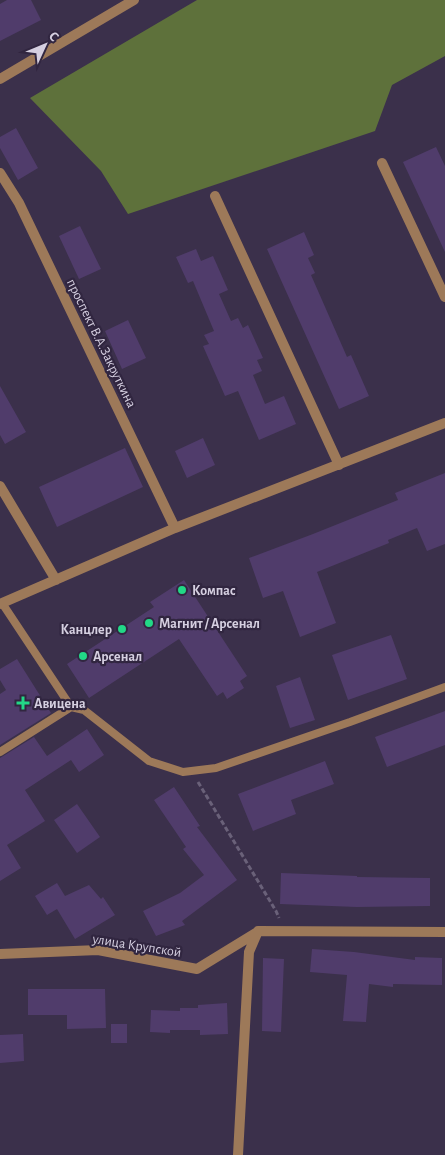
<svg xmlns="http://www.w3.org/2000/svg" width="445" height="1155" font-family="'Alegreya Sans',sans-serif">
  <rect width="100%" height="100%" fill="#3b304b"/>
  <path fill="#5e713b" d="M 197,0 L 445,0 L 445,56 L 392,85 L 375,131 L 128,214 L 101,171 L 30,98 Z"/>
  <path fill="#503c6b" d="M 7,0 L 31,0 L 41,20 L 0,41 L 0,4 Z
    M 16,128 L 38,168 L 18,180 L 0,148 L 0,137 Z
    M 436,147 L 445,166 L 445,252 L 403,162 Z
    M 80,226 L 101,269 L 79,279 L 59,236 Z
    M 304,232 L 314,255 L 308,258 L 315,273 L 311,275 L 347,357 L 351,355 L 369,396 L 339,409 L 267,249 Z
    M 196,249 L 201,261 L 213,256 L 228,290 L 219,294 L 231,321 L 238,318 L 243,328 L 248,325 L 263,358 L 257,360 L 262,371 L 253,375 L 265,404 L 284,396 L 296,424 L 259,440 L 238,391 L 225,396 L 203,346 L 209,344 L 204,335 L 214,331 L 193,281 L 188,283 L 176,257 Z
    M 128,320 L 146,358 L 122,369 L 105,331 Z
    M 0,386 L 26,432 L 5,444 L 0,435 Z
    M 203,438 L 215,465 L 187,478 L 175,451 Z
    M 125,448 L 143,487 L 57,527 L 39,487 Z
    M 445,473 L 445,544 L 427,551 L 417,528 L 388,540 L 389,543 L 317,572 L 336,623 L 300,637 L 283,591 L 263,598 L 249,558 L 313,534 L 398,500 L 395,493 Z
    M 184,580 L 247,676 L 240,681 L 244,688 L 227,699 L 223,692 L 217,696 L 179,639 L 89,698 L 67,664 L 154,607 L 150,602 Z
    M 391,635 L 407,679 L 348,700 L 332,655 Z
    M 17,659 L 51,713 L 0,745 L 0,694 L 6,690 L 0,680 L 0,669 Z
    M 300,677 L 315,720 L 290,728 L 276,686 Z
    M 445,711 L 445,745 L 387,767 L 375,737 Z
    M 87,729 L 104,755 L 79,772 L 71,760 L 25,790 L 45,821 L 7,845 L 21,868 L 0,881 L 0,758 L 34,737 L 47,756 Z
    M 325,761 L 334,784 L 291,800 L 296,814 L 253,831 L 238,794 Z
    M 174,787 L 200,826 L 197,827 L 237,880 L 182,921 L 185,925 L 156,936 L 143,911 L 180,893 L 204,875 L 183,849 L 186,847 L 154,800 Z
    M 77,804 L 100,837 L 77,853 L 54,820 Z
    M 281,873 L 357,876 L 357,877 L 430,878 L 430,906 L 357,907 L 280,904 Z
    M 57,883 L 65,896 L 89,885 L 101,899 L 103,897 L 115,915 L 75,939 L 57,909 L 47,915 L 35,896 Z
    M 312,949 L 354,952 L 415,960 L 415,957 L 442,958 L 442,985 L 393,984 L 393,987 L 369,984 L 366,1022 L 343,1021 L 347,975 L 310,972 Z
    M 263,958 L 284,959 L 281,1032 L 262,1031 Z
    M 28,989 L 105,989 L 106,1028 L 67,1029 L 67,1015 L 28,1015 Z
    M 227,1003 L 228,1034 L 200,1035 L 200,1030 L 170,1030 L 170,1033 L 150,1032 L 151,1010 L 180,1011 L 180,1008 L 198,1008 L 198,1005 Z
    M 111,1024 L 127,1024 L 127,1043 L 111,1043 Z
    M 23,1034 L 24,1061 L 0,1063 L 0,1035 Z"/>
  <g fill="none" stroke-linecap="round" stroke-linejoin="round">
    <path stroke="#6a6179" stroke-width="3" stroke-dasharray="5 2.5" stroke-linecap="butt" d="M 198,782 L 276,911 L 279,918"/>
    <path stroke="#9d7959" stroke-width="8" d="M 2,603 L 71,707 L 84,710 L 149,761 L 183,772 L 216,768 L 350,722 L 445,687
      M 0,752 L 71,707"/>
    <path stroke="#9d7959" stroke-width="10" d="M 0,79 L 134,0
      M 382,163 L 445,297
      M 0,173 L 19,203 L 175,528
      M 215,196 L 339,465
      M 0,486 L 56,580
      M 0,604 L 175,528 L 445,423
      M 0,954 L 98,950 L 197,969 L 259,931 L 445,932
      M 238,1155 L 249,952 L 258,931"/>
  </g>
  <g fill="#22d887" stroke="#312640" stroke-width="2">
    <circle cx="182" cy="590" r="5"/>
    <circle cx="149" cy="623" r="5"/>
    <circle cx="122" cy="629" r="5"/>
    <circle cx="83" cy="656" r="5"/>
    <path d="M20.5 695.5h5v5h5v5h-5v5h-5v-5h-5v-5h5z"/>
  </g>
  <g text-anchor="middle" stroke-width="4.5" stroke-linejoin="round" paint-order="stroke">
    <g font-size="14" fill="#d5cfe0" stroke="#312640">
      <text transform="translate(102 343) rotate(64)" y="5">проспект В.А.Закруткина</text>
      <text transform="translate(137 945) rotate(9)" y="5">улица Крупской</text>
    </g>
    <g font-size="14" font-weight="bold" fill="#d5cfe0" stroke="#312640" text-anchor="start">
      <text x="192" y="595">Компас</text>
      <text x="159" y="628">Магнит / Арсенал</text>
      <text x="112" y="634" text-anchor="end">Канцлер</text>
      <text x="93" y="661">Арсенал</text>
      <text x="34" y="708">Авицена</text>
    </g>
  </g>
  <g transform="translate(45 45) rotate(46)" stroke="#312640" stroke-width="4" paint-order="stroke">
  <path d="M0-4L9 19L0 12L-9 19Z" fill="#d5cfe0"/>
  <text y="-8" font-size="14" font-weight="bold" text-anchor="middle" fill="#d5cfe0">С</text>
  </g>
</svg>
